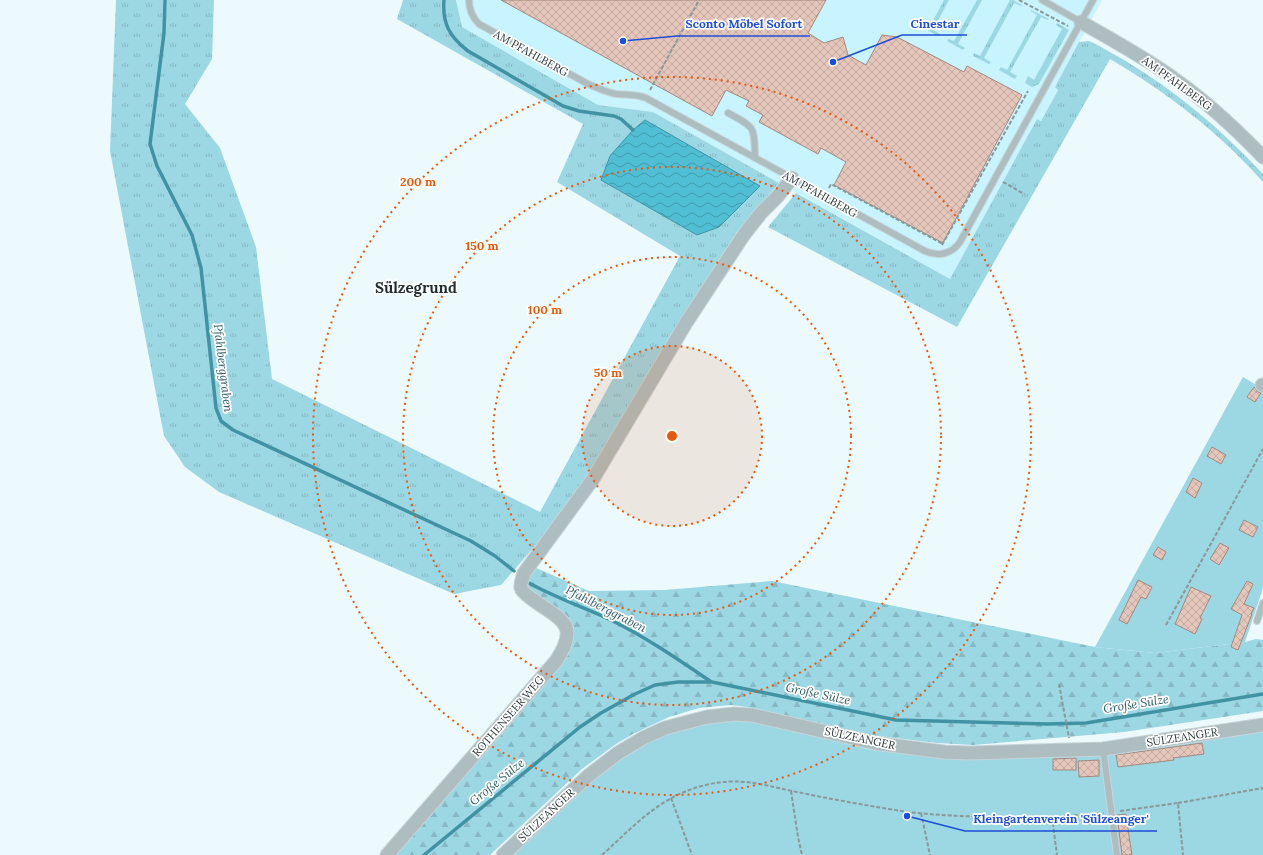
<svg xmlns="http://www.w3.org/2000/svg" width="1263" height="855" font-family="Lora,serif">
  <defs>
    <pattern id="grass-tufts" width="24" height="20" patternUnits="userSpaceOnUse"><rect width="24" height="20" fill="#9cd7e4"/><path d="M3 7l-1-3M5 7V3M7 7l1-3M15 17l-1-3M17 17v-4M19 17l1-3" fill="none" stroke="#86b9c4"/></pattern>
    <pattern id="forest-firs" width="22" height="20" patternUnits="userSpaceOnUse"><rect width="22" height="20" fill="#9cd7e4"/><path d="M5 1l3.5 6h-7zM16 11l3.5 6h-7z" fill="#86b9c4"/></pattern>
    <pattern id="water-waves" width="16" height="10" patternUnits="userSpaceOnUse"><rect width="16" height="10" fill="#50bfd4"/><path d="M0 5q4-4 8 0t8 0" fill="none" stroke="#429cac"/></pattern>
    <pattern id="building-cross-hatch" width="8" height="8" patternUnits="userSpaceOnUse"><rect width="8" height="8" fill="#e5c6bb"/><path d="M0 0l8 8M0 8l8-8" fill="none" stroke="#c4aaa1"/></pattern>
  </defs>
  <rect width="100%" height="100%" fill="#ecfafd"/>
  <path fill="#c7f4fe" d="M 456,0 L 1102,0 L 1055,87 L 1058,89 L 1041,121 L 1037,119 L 950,279 L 653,112 L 598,105 L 461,27 Z"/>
  <path fill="url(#grass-tufts)" d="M 116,0 L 214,0 L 212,59 L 185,104 L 220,148 L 256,247 L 272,379 L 540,512 L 680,256 L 557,182 L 583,124 L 397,19 L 403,0 L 456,0 L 462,27 L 598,105 L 653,112 L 779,183 L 737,232 L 709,275 L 577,492 L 548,531 L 501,585 L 454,594 L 219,492 L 185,467 L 164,436 L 110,151 Z
    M 944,0 L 949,0 L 933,30 L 940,34 L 938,36 L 922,27 L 923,25 L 929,28 Z
    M 977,0 L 982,0 L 958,44 L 965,48 L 963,50 L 947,41 L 948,39 L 954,41 Z
    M 1010,0 L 1013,0 L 1022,5 L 1021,6 L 1014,3 L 984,58 L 991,62 L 989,64 L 973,56 L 974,53 L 980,56 Z
    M 1031,10 L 1049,19 L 1048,20 L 1041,17 L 1010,72 L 1017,76 L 1015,79 L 999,70 L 1001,67 L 1007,70 L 1037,15 L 1031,11 Z
    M 1057,23 L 1069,30 L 1039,84 L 1032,87 L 1025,83 L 1028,76 L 1034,80 L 1062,29 L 1056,25 Z
    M 1089,41 C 1101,46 1113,54 1124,60 C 1176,91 1221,129 1262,173 L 1263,174 L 1263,182 C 1219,132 1166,92 1110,59 L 957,327 L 768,227 L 796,193 L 950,279 L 1037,119 L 1041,121 L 1058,90 L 1055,87 L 1079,42 Z"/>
  <path fill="url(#forest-firs)" d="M 534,567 L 589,591 L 664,590 L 772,581 L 1095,647 L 1155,653 L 1245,642 L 1256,639 L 1263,640 L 1263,711 L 1124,732 L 973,745 L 937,743 L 870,735 L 747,707 L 731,705 L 699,708 L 669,717 L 633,734 L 616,744 L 582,769 L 490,855 L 393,855 L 569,647 L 574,635 L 574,627 L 529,591 L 525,586 Z"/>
  <path fill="#9cd7e4" d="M 1243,377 L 1263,389 L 1263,588 L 1245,642 L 1155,653 L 1095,647 Z
    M 738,719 L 775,725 L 872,750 L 944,757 L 1111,755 L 1263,732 L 1263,855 L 510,855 L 607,767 L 655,738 L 707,722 Z"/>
  <path fill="url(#water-waves)" stroke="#4193a3" d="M 645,120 L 760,186 L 719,227 L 697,235 L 601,180 L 610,156 L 633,130 Z"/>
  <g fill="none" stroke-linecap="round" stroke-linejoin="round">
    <path stroke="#4193a3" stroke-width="3.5" d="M 165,0 L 164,33 L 150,144 L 157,166 L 192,235 L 201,268 L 216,408 L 221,421 L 233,430 L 471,541 L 495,556 L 514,571
      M 444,0 C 442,24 450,37 468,51 L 563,106 L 579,111 L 614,116 L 621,119 L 633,130
      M 529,583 C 556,598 586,608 613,621 C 647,638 679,660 710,681
      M 424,855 L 580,727 L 601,713 L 635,694 L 655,685 L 678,682 L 712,682 L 896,720 L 1047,724 L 1086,723 L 1263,694"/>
  </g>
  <path fill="url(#building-cross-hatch)" stroke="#a4887d" d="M 501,0 L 826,0 L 808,33 L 824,43 L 843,37 L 848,55 L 866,65 L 882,35 L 897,37 L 964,72 L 967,66 L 1022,95 L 943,243 L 834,185 L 846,162 L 821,148 L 818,154 L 759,122 L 763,115 L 746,106 L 749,101 L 726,90 L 712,116 Z
    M 1254,387 L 1258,392 L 1261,393 L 1255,402 L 1247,397 Z
    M 1212,447 L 1226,455 L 1221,464 L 1207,456 Z
    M 1193,478 L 1202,483 L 1195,498 L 1186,492 Z
    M 1244,520 L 1258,527 L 1253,537 L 1239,530 Z
    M 1220,543 L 1229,548 L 1219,565 L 1210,559 Z
    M 1158,547 L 1166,552 L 1162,560 L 1153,555 Z
    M 1138,580 L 1152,587 L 1146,599 L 1141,597 L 1127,624 L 1119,620 Z
    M 1247,581 L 1253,584 L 1244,604 L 1254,608 L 1251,614 L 1252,614 L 1238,650 L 1231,647 L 1242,615 L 1231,609 Z
    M 1191,587 L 1211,596 L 1200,618 L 1202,619 L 1195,634 L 1175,624 Z
    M 1202,743 L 1204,754 L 1173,758 L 1174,760 L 1118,767 L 1116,755 Z
    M 1076,758 L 1076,770 L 1053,770 L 1053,759 Z
    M 1099,760 L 1099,776 L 1079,777 L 1078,761 Z
    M 1126,814 L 1129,836 L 1132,855 L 1122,855 L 1117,815 Z"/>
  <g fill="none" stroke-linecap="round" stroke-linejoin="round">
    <defs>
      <path id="lane" d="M 469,0 C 469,10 472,17 479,24 L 588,84 C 597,88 606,92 616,94 C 626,95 636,94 646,98 L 925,251 C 938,257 952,254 960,242 L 1093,0
        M 1042,0 L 1081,22
        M 728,113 C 756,128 754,126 755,158
        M 1257,621 L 1263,603
        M 1103,749 L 1117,855"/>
      <path id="street" d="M 1081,22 C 1112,40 1144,57 1173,78 C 1206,101 1235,128 1263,157
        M 1262,385 L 1263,385
        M 387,855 L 556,661 C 581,623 560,620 532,599 C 528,596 522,592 521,588 C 520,583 523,577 524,573 L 593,479 L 686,323 L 743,236 L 761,213 L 778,196 L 792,178
        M 503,855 L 588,776 L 618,753 L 643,738 L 665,728 L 707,717 L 734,714 L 752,715 L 875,743 L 944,752 L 970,753 L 1103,749 L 1263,725"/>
    </defs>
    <use href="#lane" stroke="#c7d5d8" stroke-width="8"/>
    <use href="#street" stroke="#c7d5d8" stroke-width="15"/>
    <path stroke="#8a989b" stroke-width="2" stroke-dasharray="4 2" stroke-linecap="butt" d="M 1019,0 L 1068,26
      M 650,90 L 699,0
      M 1003,182 L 1024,194
      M 829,188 L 831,184 L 943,244
      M 942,245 L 1028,91
      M 1166,625 L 1263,449
      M 1059,684 L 1069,738
      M 791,791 L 798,837 L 802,855
      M 671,798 L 692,855
      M 1178,803 L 1263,788
      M 1120,811 L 1178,803 L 1183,855
      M 921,813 L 930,855
      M 1052,817 L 1057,855
      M 602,855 C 634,826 661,795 706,785 C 738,777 760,784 792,791 C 830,799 869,806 908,812 C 925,814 942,815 959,816 C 990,817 1022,819 1053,817 C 1070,816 1087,814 1104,813"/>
    <use href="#lane" stroke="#aebdc0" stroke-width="6"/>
    <use href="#street" stroke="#aebdc0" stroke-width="13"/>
  </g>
  <circle cx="672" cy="436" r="90" fill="#e8590c" fill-opacity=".12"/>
  <g fill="none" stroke="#e8590c" stroke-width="2" stroke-dasharray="2 4">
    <circle cx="672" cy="436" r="90"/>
    <circle cx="672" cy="436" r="179"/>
    <circle cx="672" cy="436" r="269"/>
    <circle cx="672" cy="436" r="359"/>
  </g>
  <g text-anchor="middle" stroke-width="3.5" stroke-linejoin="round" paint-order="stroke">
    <g font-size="11" fill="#1f2d30" stroke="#fff">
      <text transform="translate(531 53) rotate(29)" y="4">AM PFAHLBERG</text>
      <text transform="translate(1177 83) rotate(36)" y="4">AM PFAHLBERG</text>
      <text transform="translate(820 194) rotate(29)" y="4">AM PFAHLBERG</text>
      <text transform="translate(508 716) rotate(-49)" y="4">ROTHENSEER WEG</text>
      <text transform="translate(1182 737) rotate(-9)" y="4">SÜLZEANGER</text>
      <text transform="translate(860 738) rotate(12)" y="4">SÜLZEANGER</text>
      <text transform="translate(546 815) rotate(-43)" y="4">SÜLZEANGER</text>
    </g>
    <g font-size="12" font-style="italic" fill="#2d5d66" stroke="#fff">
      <text transform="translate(223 368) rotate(83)" y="4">Pfahlberggraben</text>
      <text transform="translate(606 609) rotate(27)" y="4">Pfahlberggraben</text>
      <text transform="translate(818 694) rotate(12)" y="4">Große Sülze</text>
      <text transform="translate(1136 704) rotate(-9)" y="4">Große Sülze</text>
      <text transform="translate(497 782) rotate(-39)" y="4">Große Sülze</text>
    </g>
    <g font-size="15" font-weight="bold" fill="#1f2d30" stroke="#fff">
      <text x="416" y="293">Sülzegrund</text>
    </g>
  </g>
  <circle cx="672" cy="436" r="6" fill="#e8590c" stroke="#fff" stroke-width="2"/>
  <g font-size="12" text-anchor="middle" font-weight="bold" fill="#e8590c" stroke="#fff" stroke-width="3.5" stroke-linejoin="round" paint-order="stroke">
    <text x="418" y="186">200 m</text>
    <text x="482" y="250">150 m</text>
    <text x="545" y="314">100 m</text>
    <text x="608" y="377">50 m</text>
  </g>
  <path fill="none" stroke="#1d4ed8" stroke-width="1.5" d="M833 62L902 35H967M623 41L677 36H810M907 816L965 831H1157"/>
  <g fill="#1d4ed8" stroke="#fff" stroke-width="1.5">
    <circle cx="833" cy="62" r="4"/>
    <circle cx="623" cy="41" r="4"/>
    <circle cx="907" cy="816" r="4"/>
  </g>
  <g font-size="12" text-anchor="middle" font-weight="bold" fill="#1d4ed8" stroke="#fff" stroke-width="3.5" stroke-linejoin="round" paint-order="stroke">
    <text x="935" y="28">Cinestar</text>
    <text x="744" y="28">Sconto Möbel Sofort</text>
    <text x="1061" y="823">Kleingartenverein 'Sülzeanger'</text>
  </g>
</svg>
